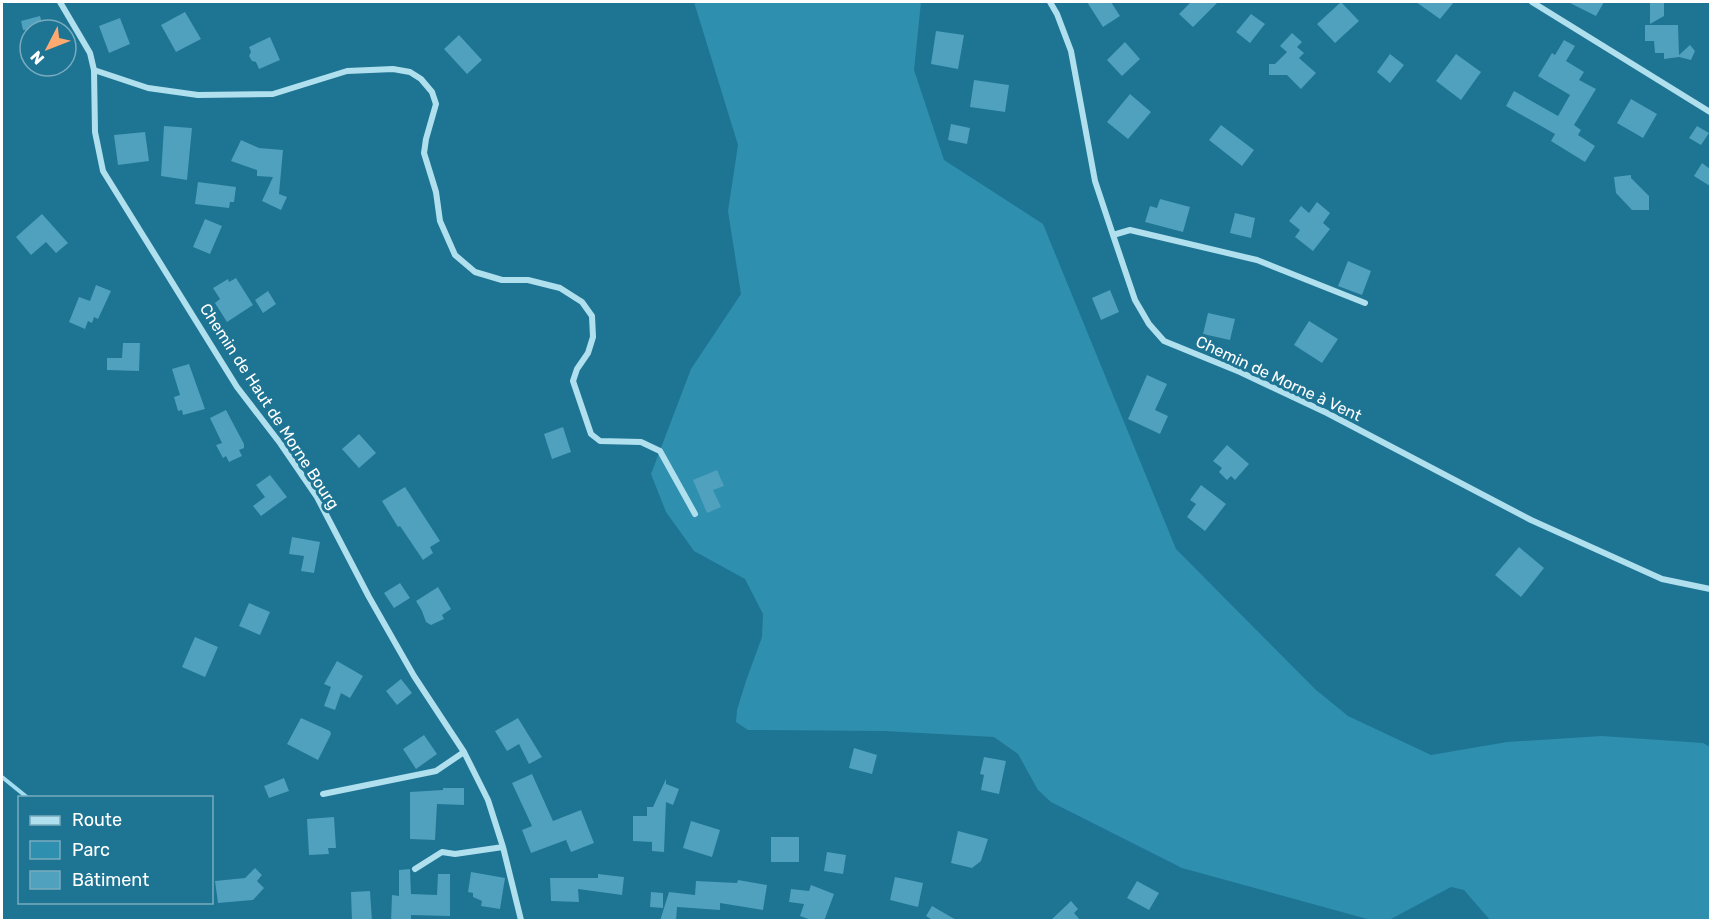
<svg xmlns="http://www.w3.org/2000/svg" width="1712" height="922" font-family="Rubik,sans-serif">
  <rect width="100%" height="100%" fill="#1e7493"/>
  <path fill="#2e8faf" d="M 694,2 L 921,2 L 914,70 L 944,160 L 1043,224 L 1176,549 L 1315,689 L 1348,716 L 1431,755 L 1507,742 L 1602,736 L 1703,743 L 1710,747 L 1710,920 L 1490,920 L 1464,890 L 1451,887 L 1389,920 L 1371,920 L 1182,868 L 1051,802 L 1038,790 L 1018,754 L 994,737 L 884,731 L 748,730 L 736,722 L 737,710 L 746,681 L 762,637 L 763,614 L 745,579 L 694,551 L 666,512 L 651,474 L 691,369 L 741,294 L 728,211 L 738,145 Z"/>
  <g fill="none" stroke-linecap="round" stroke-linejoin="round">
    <path stroke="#a3def0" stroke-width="4" d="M 2,777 L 28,798"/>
  </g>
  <path fill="#4fa1bd" d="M 1087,2 L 1111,2 L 1120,16 L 1103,27 Z
    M 1191,2 L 1218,2 L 1193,27 L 1179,14 Z
    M 1341,2 L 1359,21 L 1335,43 L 1317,24 Z
    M 1416,2 L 1454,2 L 1440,19 Z
    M 1568,2 L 1604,2 L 1596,16 Z
    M 1650,2 L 1664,2 L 1664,16 L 1650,24 Z
    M 185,12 L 201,39 L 176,52 L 161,25 Z
    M 1251,14 L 1265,24 L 1250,43 L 1236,32 Z
    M 40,16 L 44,30 L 23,30 L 21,21 Z
    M 120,18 L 130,44 L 109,53 L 99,26 Z
    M 1645,25 L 1678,25 L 1679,55 L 1690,45 L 1695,51 L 1691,60 L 1679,57 L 1664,59 L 1664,53 L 1655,53 L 1654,41 L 1645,41 Z
    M 936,31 L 964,35 L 958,69 L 931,64 Z
    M 1292,33 L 1302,42 L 1297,47 L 1304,53 L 1299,58 L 1316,73 L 1301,89 L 1287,75 L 1269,75 L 1269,64 L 1275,64 L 1287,52 L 1280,46 Z
    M 459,35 L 482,60 L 467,74 L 444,49 Z
    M 270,37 L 280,60 L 259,69 L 256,62 L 252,61 L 249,56 L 251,52 L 249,47 Z
    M 1564,40 L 1575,46 L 1566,61 L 1584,72 L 1579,80 L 1596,89 L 1574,125 L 1581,130 L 1578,135 L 1595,146 L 1585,162 L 1551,141 L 1555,134 L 1506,106 L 1514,91 L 1558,116 L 1570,95 L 1538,76 L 1552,53 L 1555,55 Z
    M 1125,42 L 1140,59 L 1122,76 L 1107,60 Z
    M 1390,54 L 1404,65 L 1390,83 L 1377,72 Z
    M 1456,54 L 1481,72 L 1461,100 L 1436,81 Z
    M 974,80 L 1009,85 L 1005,112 L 970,107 Z
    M 1130,94 L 1151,112 L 1128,139 L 1107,122 Z
    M 1631,99 L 1657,114 L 1643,138 L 1617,123 Z
    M 951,124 L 970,128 L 967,144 L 948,140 Z
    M 1221,125 L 1254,150 L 1242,166 L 1209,140 Z
    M 164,126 L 192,128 L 187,180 L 161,176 Z
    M 1697,126 L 1709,133 L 1701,145 L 1689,138 Z
    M 145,132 L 149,161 L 118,165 L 114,135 Z
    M 241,140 L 259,148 L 283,150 L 279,194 L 287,197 L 281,210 L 262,201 L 273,177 L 257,176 L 257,170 L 231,161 Z
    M 1702,163 L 1710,169 L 1710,186 L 1694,176 Z
    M 1631,175 L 1631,178 L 1649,196 L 1649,210 L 1632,210 L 1616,193 L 1614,177 Z
    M 198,182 L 236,187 L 234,202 L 230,202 L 229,208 L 195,204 Z
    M 1160,199 L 1190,207 L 1183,232 L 1145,222 L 1150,206 L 1157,208 Z
    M 1317,202 L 1330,213 L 1323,223 L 1330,229 L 1313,251 L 1295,237 L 1300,230 L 1289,221 L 1301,206 L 1309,213 Z
    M 1235,213 L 1255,218 L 1251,238 L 1230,233 Z
    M 42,214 L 68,243 L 56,253 L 46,242 L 31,255 L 16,237 Z
    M 205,219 L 222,226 L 210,254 L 193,247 Z
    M 1348,261 L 1371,271 L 1362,295 L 1338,286 Z
    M 236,278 L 253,305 L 227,322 L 215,303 L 220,299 L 213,288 L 228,279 L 229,282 Z
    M 96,285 L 111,291 L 98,319 L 94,317 L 92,323 L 88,321 L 85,329 L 69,322 L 79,297 L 90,301 Z
    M 1110,290 L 1119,312 L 1101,320 L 1092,298 Z
    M 268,291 L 276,304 L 263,313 L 255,300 Z
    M 1208,313 L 1235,319 L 1230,340 L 1203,334 Z
    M 1309,321 L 1338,339 L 1322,363 L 1294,345 Z
    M 123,343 L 140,343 L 139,371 L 107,370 L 107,358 L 122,358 Z
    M 189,364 L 205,409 L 183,415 L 182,410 L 178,411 L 174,397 L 180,395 L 172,369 Z
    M 1147,375 L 1167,384 L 1155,410 L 1168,416 L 1160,434 L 1128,419 Z
    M 226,410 L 244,444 L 244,448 L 239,450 L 242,456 L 229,462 L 226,456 L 223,458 L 216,445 L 222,443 L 210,418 Z
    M 563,427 L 571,452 L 552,459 L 544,434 Z
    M 359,434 L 376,453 L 359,468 L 342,449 Z
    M 1227,445 L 1249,464 L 1235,480 L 1231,476 L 1227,480 L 1219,472 L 1222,468 L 1213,461 Z
    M 717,470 L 724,486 L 713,490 L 721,507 L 707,513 L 693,480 Z
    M 270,475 L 287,497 L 261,516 L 253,506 L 265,497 L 256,485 Z
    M 1201,485 L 1226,504 L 1205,531 L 1187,517 L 1196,504 L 1190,500 Z
    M 405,487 L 440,541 L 430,547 L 433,553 L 423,560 L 400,526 L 398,527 L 382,501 Z
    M 292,537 L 320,542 L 314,573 L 301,571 L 304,556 L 289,554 Z
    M 1519,547 L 1544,568 L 1521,597 L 1495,575 Z
    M 400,583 L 410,598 L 394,608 L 384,593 Z
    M 438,587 L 451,609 L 442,615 L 444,619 L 431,625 L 426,622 L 422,611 L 416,601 Z
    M 249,603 L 270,612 L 260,635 L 239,626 Z
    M 195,637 L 218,647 L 205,677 L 182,667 Z
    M 337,661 L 363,676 L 350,698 L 341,693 L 335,710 L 324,706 L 331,687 L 324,684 Z
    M 401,679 L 412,693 L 397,705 L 386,691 Z
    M 301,718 L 330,731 L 331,734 L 318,760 L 287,744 Z
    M 518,718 L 542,757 L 529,764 L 519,744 L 507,751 L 495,731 Z
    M 424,735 L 437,754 L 416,769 L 403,749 Z
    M 854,748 L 877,755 L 872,774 L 849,768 Z
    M 984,757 L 1006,761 L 999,794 L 981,790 L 984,775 L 980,774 Z
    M 532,774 L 553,821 L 581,810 L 594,843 L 571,852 L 566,840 L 531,853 L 522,830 L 532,826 L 512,783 Z
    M 284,778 L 289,791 L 269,798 L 264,786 Z
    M 666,779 L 666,784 L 679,789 L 673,805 L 666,802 L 664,852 L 652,851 L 652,842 L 633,841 L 633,816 L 647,816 L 647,807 L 653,807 Z
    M 443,788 L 464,788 L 464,805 L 437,804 L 435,840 L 410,839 L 410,792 L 443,790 Z
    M 334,817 L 336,848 L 328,848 L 329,854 L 309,855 L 307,819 Z
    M 691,821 L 720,830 L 712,857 L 683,848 Z
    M 958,831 L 988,839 L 981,861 L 972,868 L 951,863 Z
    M 771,837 L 799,837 L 799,862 L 771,862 Z
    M 827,852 L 846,855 L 843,874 L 824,871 Z
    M 255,868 L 262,875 L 257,881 L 264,888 L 253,900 L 218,903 L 215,881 L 245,878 Z
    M 410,869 L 411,894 L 437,895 L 438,874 L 450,874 L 450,916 L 411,915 L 411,921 L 391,921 L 392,895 L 399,896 L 399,870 Z
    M 471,872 L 505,878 L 500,909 L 481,906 L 482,901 L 473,897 L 473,893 L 468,892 Z
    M 598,874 L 624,877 L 622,895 L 578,889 L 579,902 L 551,901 L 550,878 L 598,878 Z
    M 895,877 L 923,883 L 918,907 L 890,900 Z
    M 738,880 L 767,885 L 763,910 L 720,903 L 720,910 L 677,907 L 676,921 L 660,921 L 669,892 L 695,895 L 696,881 L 737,883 Z
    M 1137,881 L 1159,893 L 1149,910 L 1127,898 Z
    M 811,885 L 834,894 L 824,921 L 814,921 L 800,916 L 804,904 L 789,902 L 791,889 L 809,891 Z
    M 370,891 L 372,921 L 352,921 L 351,892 Z
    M 651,892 L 663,893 L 663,908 L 650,907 Z
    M 1071,901 L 1078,909 L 1074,913 L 1081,921 L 1050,921 Z
    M 932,906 L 958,921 L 934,921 L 926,916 Z"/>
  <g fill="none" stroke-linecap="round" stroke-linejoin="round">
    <path stroke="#b0dfee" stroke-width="6" d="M 60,2 L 90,53 L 94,70 L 95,132 L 103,171 L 237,387 L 280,443 L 317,497 L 369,597 L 414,676 L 464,752 L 488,800 L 503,847 L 521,920
      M 1050,2 L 1057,14 L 1071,51 L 1095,181 L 1113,235 L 1135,300 L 1149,324 L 1164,341 L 1240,372 L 1327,413 L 1531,520 L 1662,579 L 1710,589
      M 1532,2 L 1710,112
      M 94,70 L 148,88 L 198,95 L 273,94 L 347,71 L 393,69 L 410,72 L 421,79 L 432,92 L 436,104 L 426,139 L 424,153 L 436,192 L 440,221 L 455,255 L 475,272 L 502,280 L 528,280 L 560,288 L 582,302 L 592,316 L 593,337 L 588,353 L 577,369 L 573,381 L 591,434 L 600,441 L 641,442 L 660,451 L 695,514
      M 1113,235 L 1130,230 L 1257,260 L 1365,303
      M 323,794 L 436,771 L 464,752
      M 415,869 L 442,852 L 455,854 L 503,847"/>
  </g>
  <g text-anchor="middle" stroke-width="6" stroke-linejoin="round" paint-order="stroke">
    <g font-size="16" fill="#fff" stroke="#1e7493">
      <text transform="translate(1279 378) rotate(25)" y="6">Chemin de Morne à Vent</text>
      <text transform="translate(270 406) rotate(57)" y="6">Chemin de Haut de Morne Bourg</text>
    </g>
  </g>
  <rect width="1712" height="922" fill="none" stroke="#ffffff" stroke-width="6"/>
  <rect x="18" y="796" width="195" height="108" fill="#1e7493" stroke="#78acbe" stroke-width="1.5"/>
  <rect x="30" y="816" width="30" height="9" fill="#b0dfee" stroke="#78acbe" stroke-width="1.5"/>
  <text x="72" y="826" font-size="18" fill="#ffffff">Route</text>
  <rect x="30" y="841" width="30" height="18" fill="#2e8faf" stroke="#78acbe" stroke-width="1.5"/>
  <text x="72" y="856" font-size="18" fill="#ffffff">Parc</text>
  <rect x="30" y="871" width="30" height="18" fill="#4fa1bd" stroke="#78acbe" stroke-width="1.5"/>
  <text x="72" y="886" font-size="18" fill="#ffffff">Bâtiment</text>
  <g transform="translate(48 48) rotate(228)"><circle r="28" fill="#1e7493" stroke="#78acbe" stroke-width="1.5"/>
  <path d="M0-4.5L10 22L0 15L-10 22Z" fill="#fda96f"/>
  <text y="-9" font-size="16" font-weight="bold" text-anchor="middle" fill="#ffffff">N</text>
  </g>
</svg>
